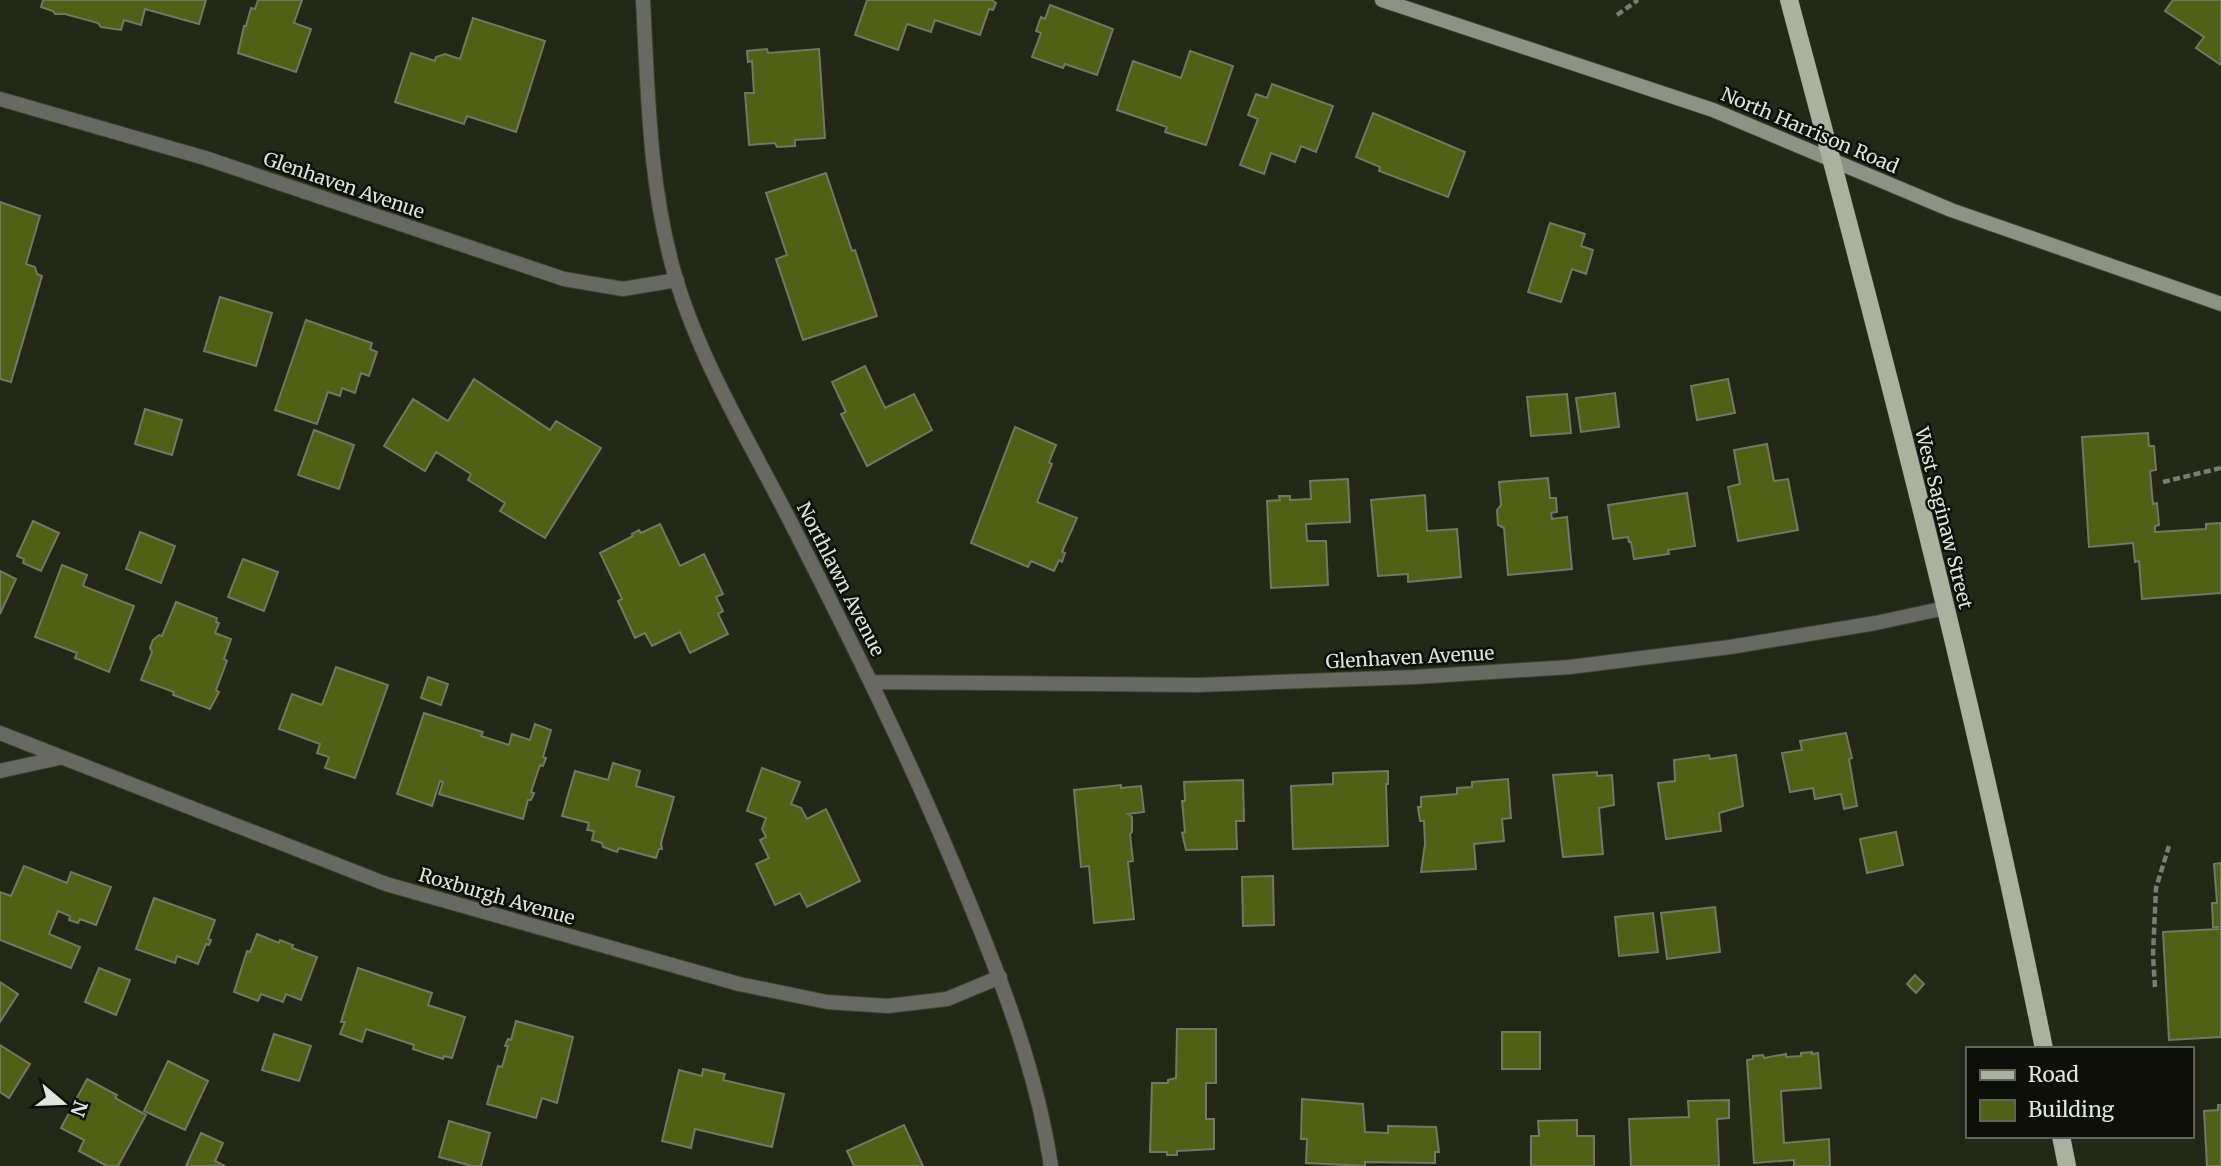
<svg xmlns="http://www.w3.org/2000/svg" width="2221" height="1166" font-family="Merriweather,serif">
  <rect width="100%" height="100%" fill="#232817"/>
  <path fill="#506116" stroke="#727865" stroke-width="2" d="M 43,0 L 206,0 L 199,24 L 145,9 L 141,25 L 124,20 L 121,30 L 101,27 L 98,23 L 65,14 L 55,14 L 53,11 L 41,7 Z
    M 258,0 L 302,0 L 294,23 L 311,29 L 296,72 L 238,53 L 244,26 L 246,26 L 251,8 L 255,9 Z
    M 867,0 L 992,0 L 996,3 L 993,10 L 989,9 L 980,35 L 935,20 L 931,32 L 907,24 L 898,50 L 855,35 Z
    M 2173,0 L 2221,0 L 2221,65 L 2196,48 L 2204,37 L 2165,11 Z
    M 1050,5 L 1113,29 L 1097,75 L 1065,64 L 1063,68 L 1032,57 L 1041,33 L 1036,31 L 1041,17 L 1045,19 Z
    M 473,18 L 545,41 L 516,132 L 467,116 L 464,124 L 395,102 L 411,53 L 435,61 L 436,57 L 445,54 L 460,59 Z
    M 767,49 L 768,53 L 819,49 L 825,138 L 795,140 L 795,146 L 777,147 L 775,143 L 749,145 L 745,93 L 754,93 L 752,61 L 748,62 L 747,51 Z
    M 1190,51 L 1233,66 L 1206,145 L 1165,132 L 1167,127 L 1117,110 L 1133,61 L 1181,78 Z
    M 1272,84 L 1333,106 L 1316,152 L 1301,146 L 1295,162 L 1271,153 L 1264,174 L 1240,165 L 1258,119 L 1248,115 L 1256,94 L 1267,98 Z
    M 1373,113 L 1465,152 L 1448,197 L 1379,171 L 1380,167 L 1356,157 Z
    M 826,173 L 852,251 L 855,250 L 877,316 L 803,340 L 776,259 L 787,255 L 766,193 Z
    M 0,202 L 40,216 L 26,264 L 35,267 L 37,274 L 42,276 L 11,382 L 0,379 Z
    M 1550,223 L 1585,234 L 1581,246 L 1593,250 L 1586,274 L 1572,269 L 1561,302 L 1528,292 Z
    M 220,297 L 272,313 L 256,366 L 204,351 Z
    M 306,320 L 372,343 L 370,349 L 377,352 L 369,376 L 361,373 L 355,393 L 342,388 L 340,396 L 328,392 L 317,424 L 275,410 Z
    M 865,366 L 885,408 L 914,394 L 932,430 L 867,466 L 841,414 L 846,412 L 832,382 Z
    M 474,379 L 550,430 L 556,421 L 601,448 L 545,538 L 500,511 L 505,503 L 468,480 L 471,474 L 436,452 L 425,471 L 384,446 L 413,399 L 448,421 Z
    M 1728,379 L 1735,413 L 1697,420 L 1691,386 Z
    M 1615,393 L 1619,427 L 1581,432 L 1576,398 Z
    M 1567,394 L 1571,433 L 1531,436 L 1527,397 Z
    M 145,409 L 182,420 L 172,455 L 135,444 Z
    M 1015,427 L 1056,445 L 1049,462 L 1052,464 L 1037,502 L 1077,518 L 1062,552 L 1065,553 L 1062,562 L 1059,560 L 1054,571 L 1031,561 L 1028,567 L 971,543 Z
    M 314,430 L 354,445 L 339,489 L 298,475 Z
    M 2148,433 L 2149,446 L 2154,446 L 2156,470 L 2150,471 L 2153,504 L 2157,503 L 2159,525 L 2155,526 L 2155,532 L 2206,529 L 2206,524 L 2221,523 L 2221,593 L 2142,599 L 2139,561 L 2135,562 L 2133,543 L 2089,547 L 2082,437 Z
    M 1767,444 L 1774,481 L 1788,479 L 1798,530 L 1738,541 L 1728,487 L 1740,484 L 1734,450 Z
    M 1548,478 L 1550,498 L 1556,498 L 1557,512 L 1551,513 L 1552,519 L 1567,517 L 1572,569 L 1508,575 L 1504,528 L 1498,525 L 1497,510 L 1501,505 L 1499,482 Z
    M 1348,479 L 1350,522 L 1306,524 L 1307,541 L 1326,541 L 1328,585 L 1271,588 L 1267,501 L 1280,500 L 1279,496 L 1290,496 L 1290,500 L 1311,499 L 1310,481 Z
    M 1687,493 L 1695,546 L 1668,550 L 1669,554 L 1634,559 L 1631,542 L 1629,542 L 1628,537 L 1613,539 L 1608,505 Z
    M 1425,495 L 1427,531 L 1457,529 L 1461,577 L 1408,582 L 1408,574 L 1378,576 L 1371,500 Z
    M 33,521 L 59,533 L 41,571 L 23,563 L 24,559 L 17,556 Z
    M 660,524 L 680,566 L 704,554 L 723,594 L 716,597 L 723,611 L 718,614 L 728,634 L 690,653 L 680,632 L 652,646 L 645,633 L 635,638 L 618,601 L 622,599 L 600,553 L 633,536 L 632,534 L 639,530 L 641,533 Z
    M 140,532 L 175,546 L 161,583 L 126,569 Z
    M 243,559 L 278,572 L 264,611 L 228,597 Z
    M 62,565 L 87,575 L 83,586 L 134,606 L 109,672 L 75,658 L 77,653 L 35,637 Z
    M 0,571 L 16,579 L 0,614 Z
    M 176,602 L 217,618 L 216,622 L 219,623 L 215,633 L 231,639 L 224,659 L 227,661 L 216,690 L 219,692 L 210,709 L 173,695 L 174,692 L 141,680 L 152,652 L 150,648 L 153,640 L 159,635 L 162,636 Z
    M 336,667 L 388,685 L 355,778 L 325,768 L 329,757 L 317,753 L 320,744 L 279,729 L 292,694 L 322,705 Z
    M 428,677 L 448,684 L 441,705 L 421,698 Z
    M 424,713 L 483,732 L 481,736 L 509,745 L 512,734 L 530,740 L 535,724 L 551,730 L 543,757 L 546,758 L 543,766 L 540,765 L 531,792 L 534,793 L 531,800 L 528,800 L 523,819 L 439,794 L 443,782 L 440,781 L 432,806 L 397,794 Z
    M 1846,733 L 1852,758 L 1849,759 L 1857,806 L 1844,809 L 1841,794 L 1815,799 L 1813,788 L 1790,792 L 1782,753 L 1802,750 L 1800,741 Z
    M 1709,755 L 1710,759 L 1736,755 L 1743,806 L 1719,813 L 1721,831 L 1666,839 L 1658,783 L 1675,781 L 1674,760 Z
    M 613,763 L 640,771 L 636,786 L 674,797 L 661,843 L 662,849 L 659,849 L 656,858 L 619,848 L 617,852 L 603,847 L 602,843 L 592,840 L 594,831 L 587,830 L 589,823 L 562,816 L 575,771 L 608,780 Z
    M 762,768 L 800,782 L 791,804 L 801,808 L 807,819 L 826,809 L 860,881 L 807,907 L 800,893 L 775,905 L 756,864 L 769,858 L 760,840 L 766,837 L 762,829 L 766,818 L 747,811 Z
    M 1388,771 L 1388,784 L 1386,784 L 1388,846 L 1293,849 L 1291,786 L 1333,784 L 1333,773 Z
    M 1597,772 L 1597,776 L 1612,775 L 1614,805 L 1599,808 L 1603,854 L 1563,857 L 1553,775 Z
    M 1508,779 L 1511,818 L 1502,819 L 1504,841 L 1474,844 L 1476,869 L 1421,872 L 1425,844 L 1424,821 L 1420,821 L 1418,807 L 1421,807 L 1421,797 L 1457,794 L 1457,788 L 1472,787 L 1472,782 Z
    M 1243,780 L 1244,821 L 1236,821 L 1237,849 L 1186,850 L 1182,833 L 1185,832 L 1182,801 L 1185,801 L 1184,782 Z
    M 1121,785 L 1121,788 L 1141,786 L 1144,812 L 1128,814 L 1132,817 L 1132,832 L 1130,834 L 1133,861 L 1128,862 L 1134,919 L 1094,923 L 1089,866 L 1081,867 L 1074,790 Z
    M 1896,832 L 1903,865 L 1867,873 L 1860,839 Z
    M 2221,863 L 2221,1037 L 2169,1040 L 2163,932 L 2218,929 L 2218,927 L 2213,927 L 2212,903 L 2217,903 L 2214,864 Z
    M 24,866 L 67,883 L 71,872 L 111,887 L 96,925 L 80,919 L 78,923 L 69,920 L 70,916 L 58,911 L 49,934 L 80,947 L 71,968 L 0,940 L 0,892 L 11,896 Z
    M 1273,876 L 1274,925 L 1243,926 L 1242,877 Z
    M 154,898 L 215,920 L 208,939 L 211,940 L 209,945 L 206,944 L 198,964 L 177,956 L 175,963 L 136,949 Z
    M 1715,907 L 1720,952 L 1667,959 L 1661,913 Z
    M 1653,913 L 1658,952 L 1619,956 L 1615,917 Z
    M 257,934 L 279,943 L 280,940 L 293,945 L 292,948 L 317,957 L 301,1000 L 286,994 L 283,1002 L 261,994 L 258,1001 L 234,992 L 247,951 L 250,952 Z
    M 99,968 L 130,980 L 116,1015 L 85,1002 Z
    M 358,968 L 432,993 L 428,1005 L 465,1017 L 452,1058 L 444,1056 L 443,1059 L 413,1049 L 414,1045 L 366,1029 L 362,1042 L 340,1034 L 345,1022 L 341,1022 Z
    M 1915,975 L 1924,984 L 1916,993 L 1907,984 Z
    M 0,982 L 18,994 L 0,1022 Z
    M 516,1021 L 573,1037 L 557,1103 L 542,1098 L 536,1118 L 487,1104 L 498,1066 L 502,1067 L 508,1046 L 505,1046 L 508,1039 L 511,1040 Z
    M 1177,1029 L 1216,1029 L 1216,1083 L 1206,1083 L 1206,1119 L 1214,1119 L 1214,1149 L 1177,1151 L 1177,1155 L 1167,1155 L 1167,1152 L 1150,1152 L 1152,1083 L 1168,1083 L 1168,1080 L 1176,1078 Z
    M 1502,1032 L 1540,1032 L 1540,1069 L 1502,1069 Z
    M 274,1034 L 311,1046 L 299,1081 L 262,1070 Z
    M 0,1045 L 30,1064 L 9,1098 L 0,1092 Z
    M 1812,1052 L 1812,1054 L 1818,1053 L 1821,1088 L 1781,1091 L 1784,1143 L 1829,1139 L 1830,1166 L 1794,1166 L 1794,1160 L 1754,1163 L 1747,1060 L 1753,1059 L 1753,1056 L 1763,1055 L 1764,1058 L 1786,1054 L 1786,1057 L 1801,1056 L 1801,1053 Z
    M 168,1061 L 208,1081 L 185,1130 L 144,1111 Z
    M 703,1069 L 725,1074 L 723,1080 L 784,1094 L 772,1147 L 695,1129 L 691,1148 L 662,1141 L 679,1070 L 702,1076 Z
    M 87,1079 L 117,1095 L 115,1098 L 146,1115 L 118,1166 L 107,1166 L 79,1151 L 84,1140 L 61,1128 Z
    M 1302,1099 L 1363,1104 L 1365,1132 L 1388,1133 L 1388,1126 L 1436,1127 L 1439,1152 L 1435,1152 L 1435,1163 L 1365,1162 L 1365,1166 L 1306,1163 L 1307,1139 L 1301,1139 Z
    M 1729,1100 L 1729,1118 L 1717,1119 L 1719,1166 L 1631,1166 L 1629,1119 L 1689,1117 L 1688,1101 Z
    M 2218,1105 L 2221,1105 L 2221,1166 L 2207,1166 L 2204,1111 L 2218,1110 Z
    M 1577,1120 L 1577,1136 L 1594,1136 L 1594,1166 L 1531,1166 L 1531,1136 L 1539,1136 L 1538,1121 Z
    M 449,1121 L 490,1133 L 481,1166 L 472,1166 L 439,1157 Z
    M 904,1125 L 923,1166 L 854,1166 L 847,1151 Z
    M 201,1133 L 223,1143 L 215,1161 L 225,1166 L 186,1166 Z"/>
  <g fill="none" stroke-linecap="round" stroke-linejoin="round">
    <defs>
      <path id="street" d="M 643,0 C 648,95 649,188 676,279 C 701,362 749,441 788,517 C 852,642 914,767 967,897 C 1003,984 1037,1073 1051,1166
        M 0,99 L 205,158 L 564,279 L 623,289 L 677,280
        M 872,682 L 1198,685 L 1415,677 L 1570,667 L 1730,647 L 1876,623 L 1945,608
        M 0,733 L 386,884 L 739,984 L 827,1002 L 888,1006 L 947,999 L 1000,977
        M 0,771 L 59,758"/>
      <path id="secondary" d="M 1382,0 L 1713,110 L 1951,210 L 2221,304"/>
      <path id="primary" d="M 1789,0 C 1882,347 1973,696 2044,1049
        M 2061,1136 L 2067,1166"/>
    </defs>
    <use href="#street" stroke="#3e4232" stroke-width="16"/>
    <use href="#secondary" stroke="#3e4232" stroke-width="16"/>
    <use href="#primary" stroke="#3e4232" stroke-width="19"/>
    <path stroke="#7a7e70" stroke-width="4.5" stroke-dasharray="7 3.5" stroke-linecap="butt" d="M 1617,15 L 1638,0
      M 2163,482 L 2221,468
      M 2155,987 L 2153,955 L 2156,888 L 2169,846"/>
    <use href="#street" stroke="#686a62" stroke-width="14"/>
    <use href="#secondary" stroke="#8d9284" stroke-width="14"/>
    <use href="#primary" stroke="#abb09f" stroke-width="18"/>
  </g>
  <g text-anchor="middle" stroke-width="5" stroke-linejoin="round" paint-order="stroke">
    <g font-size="19" fill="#e1e4da" stroke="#0d0f08">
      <text transform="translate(1810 130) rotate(23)" y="7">North Harrison Road</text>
      <text transform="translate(344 185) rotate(19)" y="7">Glenhaven Avenue</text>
      <text transform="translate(1944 518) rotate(76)" y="7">West Saginaw Street</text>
      <text transform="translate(841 579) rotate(63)" y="7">Northlawn Avenue</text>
      <text transform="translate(1410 657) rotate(-3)" y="7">Glenhaven Avenue</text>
      <text transform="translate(497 896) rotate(16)" y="7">Roxburgh Avenue</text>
    </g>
  </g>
  <rect x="1966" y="1047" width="228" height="91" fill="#0d0f08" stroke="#62645c" stroke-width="2"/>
  <rect x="1980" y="1070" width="35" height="10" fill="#abb09f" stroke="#62645c" stroke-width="2"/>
  <text x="2028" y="1082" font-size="21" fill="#e1e4da">Road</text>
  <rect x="1980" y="1100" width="35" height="21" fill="#506116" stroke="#62645c" stroke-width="2"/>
  <text x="2028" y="1117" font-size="21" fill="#e1e4da">Building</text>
  <g transform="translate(63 1103) rotate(109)" stroke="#0d0f08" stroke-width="5" paint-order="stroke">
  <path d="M0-5L12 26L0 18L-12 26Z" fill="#e1e4da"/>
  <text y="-10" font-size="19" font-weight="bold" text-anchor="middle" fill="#e1e4da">N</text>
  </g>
</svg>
